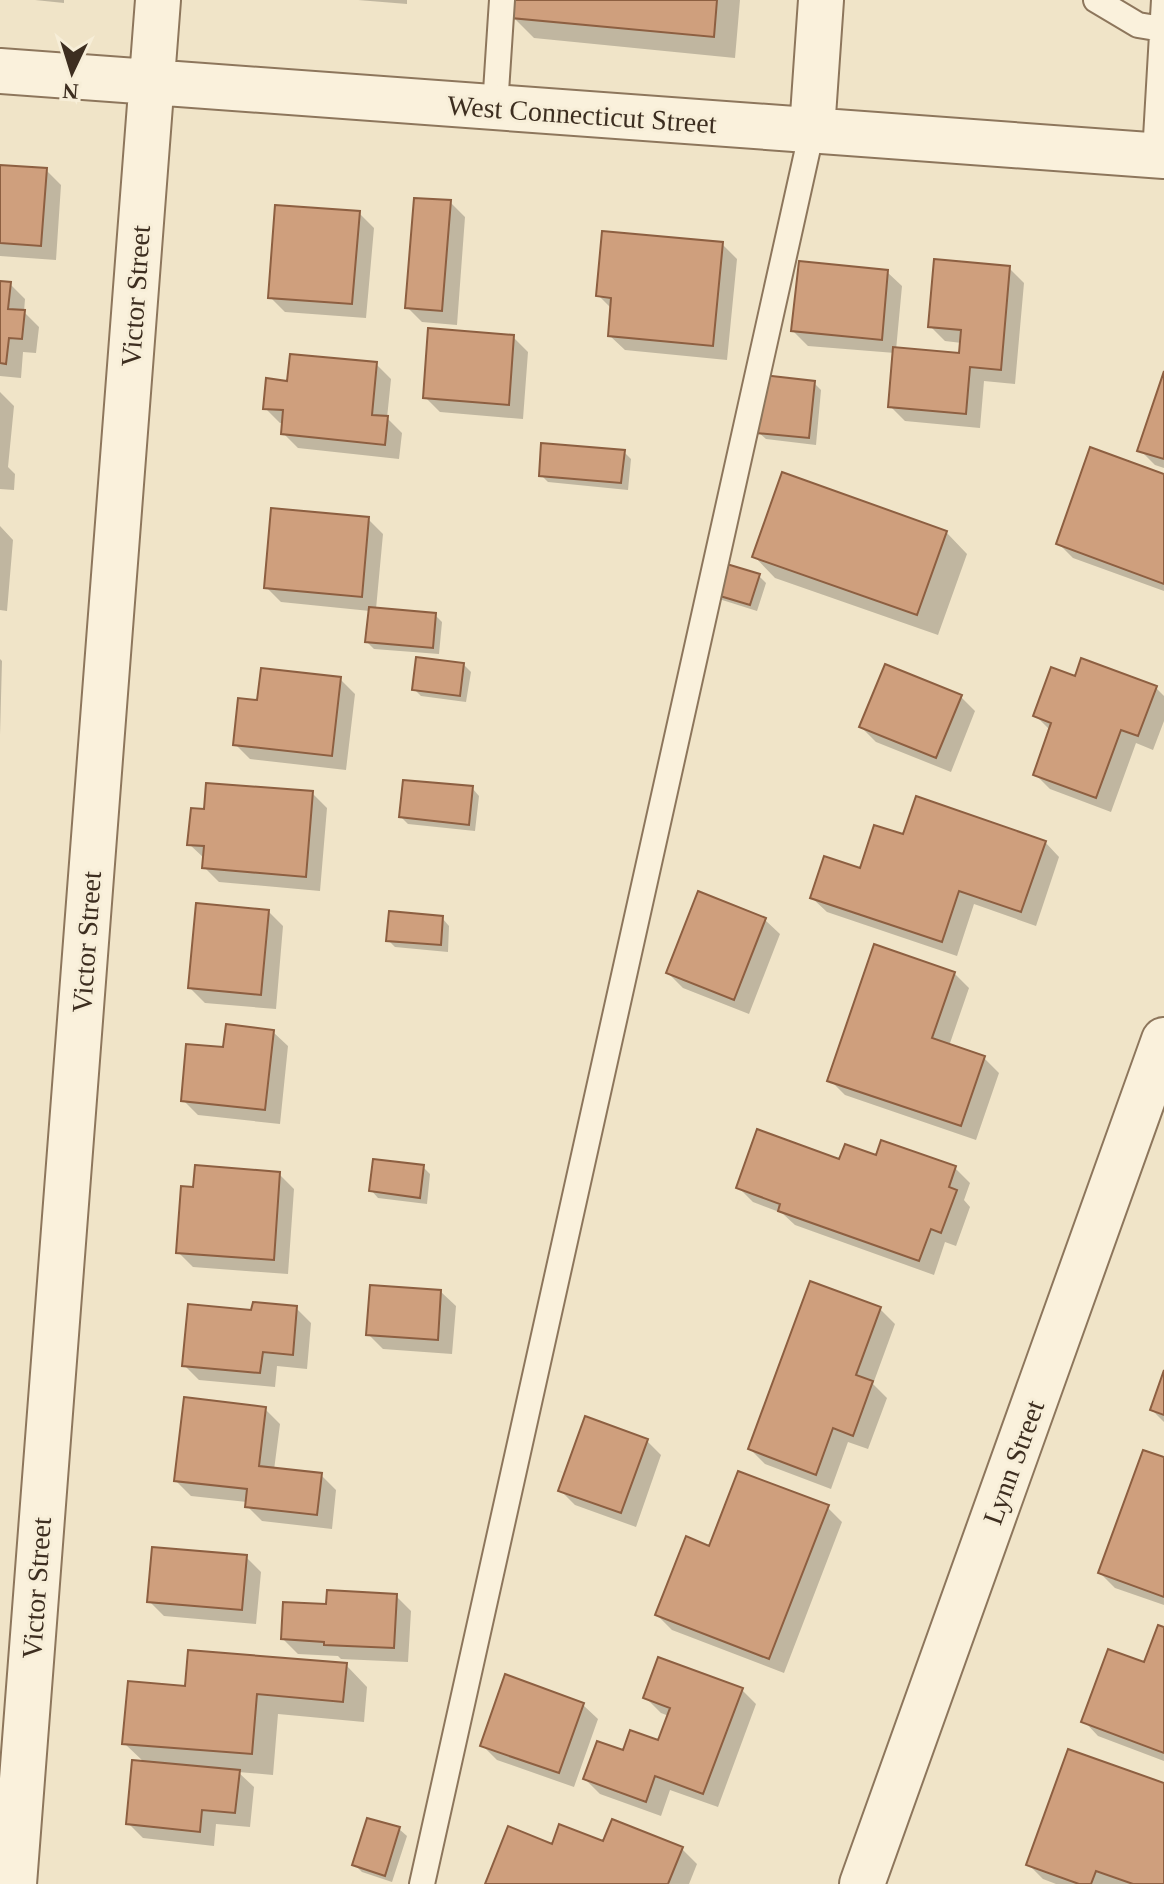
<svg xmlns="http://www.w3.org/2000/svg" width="1164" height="1884" font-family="'Times New Roman',serif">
  <rect width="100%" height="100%" fill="#f0e4c8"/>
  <path fill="#0003" d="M 35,0 L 64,0 L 64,3 Z
    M 358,0 L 407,0 L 407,4 Z
    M 514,0 L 740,0 L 735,58 L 534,38 L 513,17 Z
    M 0,167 L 46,170 L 61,185 L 56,260 L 0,256 Z
    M 450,202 L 465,217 L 457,325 L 422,322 L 407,307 Z
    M 359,213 L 374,228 L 366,318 L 285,312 L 270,297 Z
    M 722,244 L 737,259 L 727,360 L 625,350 L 610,336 L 612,309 L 598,295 Z
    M 1009,268 L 1024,283 L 1015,384 L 984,381 L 980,428 L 905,421 L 890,406 L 895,353 L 808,346 L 793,331 L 887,272 L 902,286 L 896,350 L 960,355 L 962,343 L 945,341 L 930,326 Z
    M 0,283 L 10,284 L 25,299 L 24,312 L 39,327 L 36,353 L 23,352 L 21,378 L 0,376 Z
    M 513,337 L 528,352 L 523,419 L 440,412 L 425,397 Z
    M 376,364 L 391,379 L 387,418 L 402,433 L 399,459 L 298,448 L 283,433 L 284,423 L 280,423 L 265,408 L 289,383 Z
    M 1164,377 L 1164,468 L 1155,465 L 1140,450 Z
    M 814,383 L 821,390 L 816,445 L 766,439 L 758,432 Z
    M 0,392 L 14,406 L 8,467 L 15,474 L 14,490 L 0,489 Z
    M 624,452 L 631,459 L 628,490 L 548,482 L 541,475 Z
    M 1164,476 L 1164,591 L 1073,558 L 1058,543 Z
    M 368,519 L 383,534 L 376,609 L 435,615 L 442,622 L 439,654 L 374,649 L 367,642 L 370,611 L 281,602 L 266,587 Z
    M 0,526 L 13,540 L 7,611 L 0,610 Z
    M 946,532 L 967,554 L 938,635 L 775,578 L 754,556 Z
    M 759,576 L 766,583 L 757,611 L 719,599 L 712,592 Z
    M 0,659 L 2,661 L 0,735 Z
    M 463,664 L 471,672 L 466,702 L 421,696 L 414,689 Z
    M 340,679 L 355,694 L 346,770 L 250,759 L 235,744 L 259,702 Z
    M 1076,679 L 1156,688 L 1164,696 L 1164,721 L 1153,750 L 1136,743 L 1111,812 L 1050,789 L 1035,774 L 1051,731 L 1036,716 Z
    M 960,696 L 975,711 L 951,772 L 876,742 L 861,727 Z
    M 472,788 L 479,796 L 475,831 L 408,824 L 401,817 Z
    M 312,793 L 327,808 L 320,891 L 219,882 L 204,867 L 205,859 L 189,844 L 206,811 Z
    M 904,837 L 1045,842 L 1059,857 L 1036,926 L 974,904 L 957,956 L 827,912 L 812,898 L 861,871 Z
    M 268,911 L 283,926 L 276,1009 L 205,1003 L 190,988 Z
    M 442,918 L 449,926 L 448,952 L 395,947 L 388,940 Z
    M 765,920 L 780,934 L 749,1014 L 683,988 L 668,973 Z
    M 954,973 L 969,988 L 949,1046 L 984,1058 L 999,1073 L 976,1140 L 845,1095 L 830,1080 Z
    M 273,1032 L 288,1046 L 280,1124 L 198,1115 L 183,1100 L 225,1049 Z
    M 883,1142 L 955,1168 L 970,1183 L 964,1200 L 970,1207 L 956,1246 L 945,1242 L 934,1275 L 795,1225 L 782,1213 L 753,1202 L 738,1187 L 841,1162 L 878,1158 Z
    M 423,1167 L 430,1174 L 427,1204 L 378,1198 L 371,1190 Z
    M 279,1174 L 294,1189 L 288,1274 L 193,1267 L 178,1252 L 195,1189 Z
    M 811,1284 L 880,1309 L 895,1324 L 873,1384 L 887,1398 L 868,1449 L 848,1442 L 831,1489 L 765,1464 L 750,1449 Z
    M 441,1292 L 456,1306 L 452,1354 L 383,1349 L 368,1334 Z
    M 296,1308 L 311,1323 L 307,1369 L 277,1366 L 275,1387 L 199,1380 L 184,1365 L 253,1312 Z
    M 1164,1376 L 1164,1422 L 1152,1410 Z
    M 265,1409 L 280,1424 L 274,1470 L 321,1475 L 336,1490 L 332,1529 L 262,1521 L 247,1506 L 247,1502 L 191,1496 L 176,1481 Z
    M 646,1440 L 661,1455 L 636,1527 L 575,1505 L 560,1490 Z
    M 1164,1459 L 1164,1605 L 1115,1588 L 1100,1573 Z
    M 827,1507 L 842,1522 L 784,1673 L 672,1630 L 657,1615 Z
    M 246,1557 L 261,1572 L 256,1624 L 164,1616 L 149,1601 Z
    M 396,1596 L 411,1611 L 408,1662 L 341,1659 L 338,1656 L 298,1654 L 283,1639 L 328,1606 Z
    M 1164,1630 L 1164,1761 L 1098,1736 L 1084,1721 L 1145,1664 Z
    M 346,1665 L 367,1687 L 364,1722 L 278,1714 L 273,1775 L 238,1772 L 254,1787 L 250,1827 L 216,1824 L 214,1846 L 143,1838 L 128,1823 L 145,1763 L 124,1743 L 187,1689 Z
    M 741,1689 L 756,1704 L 718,1807 L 670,1790 L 661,1816 L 600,1794 L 585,1779 L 624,1753 L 659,1742 L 669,1716 L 661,1713 L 646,1698 Z
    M 583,1705 L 598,1719 L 574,1787 L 497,1760 L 482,1745 Z
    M 1164,1786 L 1164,1884 L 1056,1884 L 1043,1879 L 1028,1864 Z
    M 369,1820 L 399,1829 L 407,1836 L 392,1882 L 362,1872 L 355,1865 Z
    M 604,1844 L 682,1849 L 697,1864 L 689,1884 L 487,1884 L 553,1847 Z"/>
  <path fill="#cf9f7d" stroke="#8d5f41" stroke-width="2" d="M 512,0 L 717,0 L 714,37 L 511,18 Z
    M 0,165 L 47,168 L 41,246 L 0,243 Z
    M 414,198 L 451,200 L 442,311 L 405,308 Z
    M 275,205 L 360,211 L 352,304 L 268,298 Z
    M 602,231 L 723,242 L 713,346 L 608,336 L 611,298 L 596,296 Z
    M 934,259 L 1010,266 L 1001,370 L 970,367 L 966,414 L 888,407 L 893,347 L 959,353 L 961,330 L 928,327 Z
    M 799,261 L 888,270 L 882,340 L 791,331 Z
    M 0,281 L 11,282 L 8,309 L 25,310 L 22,339 L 9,338 L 6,364 L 0,363 Z
    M 428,328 L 514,335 L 509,405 L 423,398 Z
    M 290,354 L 377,362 L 372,415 L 388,416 L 385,445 L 281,434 L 283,410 L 263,409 L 266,378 L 287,381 Z
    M 1164,371 L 1164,459 L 1137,451 Z
    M 763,375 L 815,381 L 809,438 L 756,433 Z
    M 541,443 L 625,450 L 621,483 L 539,476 Z
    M 1090,447 L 1164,474 L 1164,584 L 1056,544 Z
    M 782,472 L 947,531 L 917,615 L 752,557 Z
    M 271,508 L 369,517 L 362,597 L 264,588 Z
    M 720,562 L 760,574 L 750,605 L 710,593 Z
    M 369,607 L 436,613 L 433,648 L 365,642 Z
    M 416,657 L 464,663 L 460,696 L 412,690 Z
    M 1081,658 L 1157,686 L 1138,736 L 1121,730 L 1096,798 L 1033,775 L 1051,723 L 1033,716 L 1051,667 L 1075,676 Z
    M 885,664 L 962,695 L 936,758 L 859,727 Z
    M 261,668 L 341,677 L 332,756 L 233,745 L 238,698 L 257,700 Z
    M 403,780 L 473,786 L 469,825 L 399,817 Z
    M 206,783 L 313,791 L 306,877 L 202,868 L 204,846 L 187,845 L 191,808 L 204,809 Z
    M 916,796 L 1046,841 L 1021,912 L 959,891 L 942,942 L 810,898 L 824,856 L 860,868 L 874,825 L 903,834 Z
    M 698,891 L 766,918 L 734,1000 L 666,973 Z
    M 196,903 L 269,910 L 261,995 L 188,988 Z
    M 389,911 L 443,916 L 441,945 L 386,941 Z
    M 874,944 L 955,972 L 932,1038 L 985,1056 L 961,1126 L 827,1081 Z
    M 226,1024 L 274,1030 L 265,1110 L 181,1101 L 186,1044 L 223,1047 Z
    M 757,1129 L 839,1159 L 845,1144 L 876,1155 L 881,1140 L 956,1166 L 949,1187 L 957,1190 L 941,1233 L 931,1229 L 919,1261 L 778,1211 L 780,1204 L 736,1188 Z
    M 373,1159 L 424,1165 L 420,1198 L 369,1191 Z
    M 195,1165 L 280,1172 L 274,1260 L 176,1253 L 181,1186 L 193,1187 Z
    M 810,1281 L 881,1307 L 856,1375 L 873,1381 L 853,1436 L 833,1428 L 816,1475 L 748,1449 Z
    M 370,1285 L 441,1290 L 438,1340 L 366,1335 Z
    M 253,1302 L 297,1306 L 293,1355 L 263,1352 L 260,1373 L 182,1366 L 188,1304 L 251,1310 Z
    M 1164,1370 L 1164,1415 L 1150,1410 Z
    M 184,1397 L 266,1407 L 259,1466 L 322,1473 L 317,1515 L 245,1507 L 247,1489 L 174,1481 Z
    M 585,1416 L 648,1439 L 621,1513 L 558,1491 Z
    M 1143,1450 L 1164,1457 L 1164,1597 L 1098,1573 Z
    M 738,1471 L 829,1505 L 769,1659 L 655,1615 L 686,1536 L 709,1546 Z
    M 152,1547 L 247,1555 L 242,1610 L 147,1602 Z
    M 327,1590 L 397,1594 L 394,1648 L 324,1645 L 324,1642 L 281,1639 L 283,1602 L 326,1604 Z
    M 1158,1625 L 1164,1627 L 1164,1753 L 1081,1722 L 1108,1649 L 1144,1662 Z
    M 188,1650 L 347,1663 L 343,1702 L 257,1694 L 252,1754 L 122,1744 L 128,1681 L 185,1686 Z
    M 658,1657 L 743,1688 L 703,1794 L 655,1776 L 646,1802 L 583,1779 L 597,1741 L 623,1750 L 630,1730 L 658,1740 L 670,1708 L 643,1698 Z
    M 505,1674 L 584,1703 L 559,1773 L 480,1746 Z
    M 1068,1749 L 1164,1783 L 1164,1884 L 1133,1884 L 1096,1871 L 1091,1884 L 1079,1884 L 1026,1865 Z
    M 132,1760 L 240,1770 L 235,1813 L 202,1810 L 200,1832 L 126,1824 Z
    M 367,1818 L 400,1827 L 385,1876 L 352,1865 Z
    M 612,1819 L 683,1847 L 668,1884 L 485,1884 L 508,1826 L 552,1844 L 559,1824 L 603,1841 Z"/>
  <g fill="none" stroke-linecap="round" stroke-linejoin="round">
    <defs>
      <path id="lane" d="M 1096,0 L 1138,25 L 1162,29
        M 495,107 L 502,0
        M 1155,155 L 1164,0
        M 422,1884 L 812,130"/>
      <path id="street" d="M 0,71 L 1164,156
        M 812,130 L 821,0
        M 14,1884 L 158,0
        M 862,1884 L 1164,1040"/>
    </defs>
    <use href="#lane" stroke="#8d765c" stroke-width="28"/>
    <use href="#street" stroke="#8d765c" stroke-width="48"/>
    <use href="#lane" stroke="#faf1dc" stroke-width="24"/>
    <use href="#street" stroke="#faf1dc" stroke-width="44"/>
  </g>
  <g text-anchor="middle" stroke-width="6" stroke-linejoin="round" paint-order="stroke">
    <g font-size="28" fill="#3d2e20" stroke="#f7eed8">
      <text transform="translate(582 114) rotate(4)" y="10">West Connecticut Street</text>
      <text transform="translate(135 296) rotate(-86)" y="10">Victor Street</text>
      <text transform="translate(86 942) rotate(-86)" y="10">Victor Street</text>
      <text transform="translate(1013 1462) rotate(-70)" y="10">Lynn Street</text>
      <text transform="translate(36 1588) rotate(-86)" y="10">Victor Street</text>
    </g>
  </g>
  <g transform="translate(72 72) rotate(184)" stroke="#f7eed8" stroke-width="6" paint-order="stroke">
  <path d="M0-6L14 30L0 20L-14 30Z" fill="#3d2e20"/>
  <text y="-12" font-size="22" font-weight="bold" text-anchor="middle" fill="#3d2e20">N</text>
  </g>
</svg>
